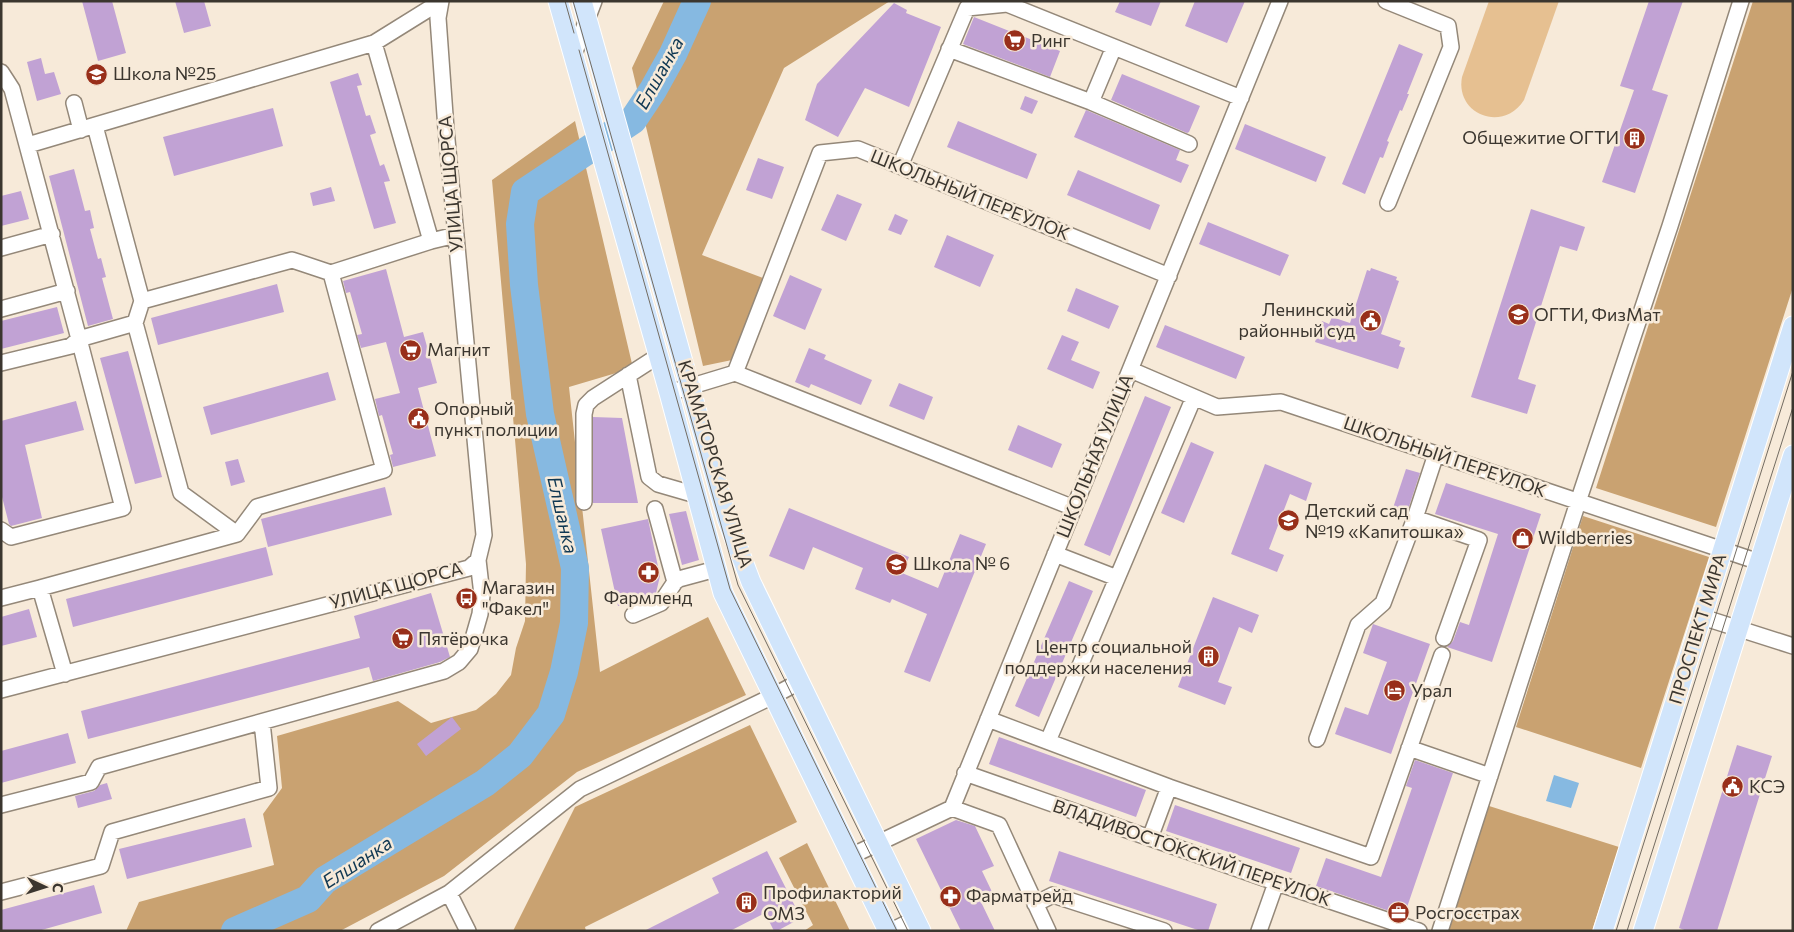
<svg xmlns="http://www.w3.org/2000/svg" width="1794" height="932" font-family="Commissioner,sans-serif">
  <rect width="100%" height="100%" fill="#f7ead9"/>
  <path fill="#e6c091" d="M 1489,1 L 1559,1 L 1524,100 C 1503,133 1455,115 1462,77 Z"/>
  <path fill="#c9a271" d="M 664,1 L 890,1 L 784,68 L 702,255 L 763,278 L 732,360 L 703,366 L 632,68 Z
    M 1753,1 L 1793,1 L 1793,287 L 1716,527 L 1596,488 Z
    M 575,121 L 633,368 L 569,387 L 600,672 L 708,617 L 746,695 L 577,772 L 444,876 L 340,931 L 126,931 L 139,902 L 274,865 L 263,814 L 282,788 L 277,736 L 398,701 L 431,723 L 476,710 L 496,694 L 511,675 L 516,648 L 525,621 L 526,564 L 492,180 Z
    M 1583,516 L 1709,557 L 1641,768 L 1516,727 Z
    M 750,725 L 797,822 L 585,927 L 586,931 L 513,931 L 575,807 Z
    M 1486,805 L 1619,847 L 1592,931 L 1447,931 Z
    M 807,843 L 850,931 L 804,931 L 813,925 L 779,858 Z"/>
  <path fill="#86b9e1" d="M 1554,775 L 1579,783 L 1571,808 L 1546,801 Z"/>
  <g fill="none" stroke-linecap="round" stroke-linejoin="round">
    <path stroke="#86b9e1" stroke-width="28" d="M 235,931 L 308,899 L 325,880 L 485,783 L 520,755 L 551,714 L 564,672 L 574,623 L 575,568 L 540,414 L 524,285 L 520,224 L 525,192 L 633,120 L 653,90 L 673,54 L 697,1"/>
  </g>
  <path fill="#c1a2d4" d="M 82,1 L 112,1 L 126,53 L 98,61 Z
    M 175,1 L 204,1 L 211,26 L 184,33 Z
    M 1120,1 L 1161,1 L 1151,26 L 1115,12 Z
    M 1195,1 L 1245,1 L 1227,43 L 1185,26 Z
    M 1649,1 L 1683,1 L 1652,90 L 1668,95 L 1635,193 L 1602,182 L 1634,90 L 1620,86 Z
    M 894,3 L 907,10 L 906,13 L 941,27 L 909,107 L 865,88 L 838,137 L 805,120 L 817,84 Z
    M 974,17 L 1060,51 L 1050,77 L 963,44 Z
    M 1399,44 L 1423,54 L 1407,94 L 1409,94 L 1402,111 L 1400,110 L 1387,141 L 1389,142 L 1383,158 L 1380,157 L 1365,194 L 1342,184 Z
    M 41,58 L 45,74 L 54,72 L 61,94 L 37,101 L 27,62 Z
    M 358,73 L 362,85 L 357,86 L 366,116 L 370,115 L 376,133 L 370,135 L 380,166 L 384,164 L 390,181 L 384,182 L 396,223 L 374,229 L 330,82 Z
    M 1122,74 L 1200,106 L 1189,132 L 1187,133 L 1111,100 Z
    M 1025,96 L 1038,101 L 1032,114 L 1020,109 Z
    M 273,108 L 283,146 L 174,176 L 163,137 Z
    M 1086,110 L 1180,150 L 1176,160 L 1189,165 L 1181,183 L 1074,137 Z
    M 958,121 L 1037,154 L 1027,179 L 947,147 Z
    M 1245,124 L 1326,157 L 1316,182 L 1235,149 Z
    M 758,158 L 784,167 L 772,199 L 746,190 Z
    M 74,169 L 85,211 L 90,210 L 94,228 L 90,229 L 98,259 L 101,258 L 106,277 L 102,278 L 113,319 L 88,326 L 49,176 Z
    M 1078,170 L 1160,205 L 1150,230 L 1067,195 Z
    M 331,187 L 335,201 L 313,206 L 310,193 Z
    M 21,191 L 29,219 L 1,226 L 1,196 Z
    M 837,194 L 862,204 L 846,241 L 821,230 Z
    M 1531,209 L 1585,227 L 1577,251 L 1560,246 L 1518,379 L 1536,385 L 1527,414 L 1471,397 Z
    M 895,214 L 908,220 L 901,235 L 888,230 Z
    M 1208,222 L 1289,255 L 1280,276 L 1199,244 Z
    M 947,235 L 994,255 L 980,287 L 934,267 Z
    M 1371,268 L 1397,277 L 1396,280 L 1399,281 L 1381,334 L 1401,341 L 1399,346 L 1405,348 L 1398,369 L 1315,342 L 1322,321 L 1329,324 L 1332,317 L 1350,323 L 1367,270 L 1370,271 Z
    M 386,269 L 404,337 L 423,332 L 437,383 L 418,388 L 436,456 L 393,467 L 390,455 L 393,454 L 382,415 L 379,416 L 375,399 L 400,393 L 386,342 L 361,348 L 357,335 L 362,334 L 350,292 L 346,293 L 343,281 Z
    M 790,275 L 822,289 L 805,330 L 773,316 Z
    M 277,284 L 284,312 L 158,345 L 151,318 Z
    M 1076,288 L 1119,306 L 1109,329 L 1067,311 Z
    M 57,307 L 64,333 L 1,349 L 1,321 Z
    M 1165,325 L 1245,357 L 1236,379 L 1156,347 Z
    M 1062,335 L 1079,342 L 1071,360 L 1100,372 L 1093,389 L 1047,369 Z
    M 809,348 L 826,355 L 824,359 L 872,380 L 861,405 L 811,384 L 809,388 L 795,382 Z
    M 128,351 L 162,477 L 135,484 L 100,358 Z
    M 328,372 L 336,400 L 211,435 L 203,407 Z
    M 899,383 L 933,397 L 924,420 L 889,406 Z
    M 1145,396 L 1171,407 L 1110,556 L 1084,545 Z
    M 76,401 L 84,430 L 25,445 L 42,518 L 11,526 L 9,524 L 1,493 L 1,421 Z
    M 593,417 L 622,418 L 638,503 L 593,503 Z
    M 1018,425 L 1062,444 L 1052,468 L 1008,450 Z
    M 1191,442 L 1214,452 L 1184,523 L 1161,513 Z
    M 238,459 L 245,482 L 231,486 L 225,462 Z
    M 1265,464 L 1312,483 L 1306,501 L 1290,494 L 1269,549 L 1284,555 L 1277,572 L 1231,554 Z
    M 1406,469 L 1420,473 L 1405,519 L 1391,514 Z
    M 1446,483 L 1541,514 L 1492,662 L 1447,647 L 1453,641 L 1460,622 L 1469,625 L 1498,534 L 1435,514 Z
    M 385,487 L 392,515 L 268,547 L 261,519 Z
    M 789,508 L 909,557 L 902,573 L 938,588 L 960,534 L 986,544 L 930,682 L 904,672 L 927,614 L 892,599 L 890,603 L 855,589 L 863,568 L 813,547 L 804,570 L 769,556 Z
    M 686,511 L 699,560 L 682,565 L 669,514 Z
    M 648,519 L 660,576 L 656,593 L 655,595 L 642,601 L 618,606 L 601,529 Z
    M 266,547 L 273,575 L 73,627 L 66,599 Z
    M 1069,581 L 1093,591 L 1039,717 L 1015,706 Z
    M 431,593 L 450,657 L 440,662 L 373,681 L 369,667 L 88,739 L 81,711 L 360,638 L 354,616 Z
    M 1213,597 L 1259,615 L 1252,633 L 1239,627 L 1218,682 L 1232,687 L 1225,705 L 1178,687 Z
    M 29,609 L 37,637 L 1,646 L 1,617 Z
    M 1373,624 L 1430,644 L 1391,754 L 1335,734 L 1345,707 L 1368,715 L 1387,662 L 1363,653 Z
    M 452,717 L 461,729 L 426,756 L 417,744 Z
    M 68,733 L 76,763 L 1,783 L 1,751 Z
    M 999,737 L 1146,790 L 1136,817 L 989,764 Z
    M 1737,745 L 1772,756 L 1717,931 L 1687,931 L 1679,928 Z
    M 1415,760 L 1453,773 L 1404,916 L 1316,886 L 1326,858 L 1381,877 L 1412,788 L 1406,786 Z
    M 107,783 L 112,799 L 78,808 L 75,796 L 94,791 L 100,785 Z
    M 1175,805 L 1300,848 L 1291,873 L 1166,831 Z
    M 245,818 L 252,847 L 127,879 L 119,849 Z
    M 956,820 L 975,826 L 994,866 L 982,871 L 994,896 L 981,902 L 995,931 L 961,931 L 916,839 Z
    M 767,851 L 801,918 L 777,931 L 774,931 L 765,913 L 730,931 L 644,931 L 719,893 L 712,878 Z
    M 1059,851 L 1217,904 L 1208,931 L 1201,931 L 1049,881 Z
    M 94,885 L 102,913 L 38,931 L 1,931 L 1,910 Z"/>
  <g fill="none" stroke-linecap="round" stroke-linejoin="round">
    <defs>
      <path id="minor" d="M 1386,1 L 1448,26 L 1451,47 L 1388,203
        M 374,43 L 431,241
        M 949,49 L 1091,102 L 1189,144
        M 574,54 L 594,1
        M 1,72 L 12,89 L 79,339 L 135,323
        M 1091,102 L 1114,47
        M 74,103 L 81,130
        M 95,126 L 142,301 L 135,323 L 181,493 L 237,534
        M 28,145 L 374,43 L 440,2
        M 900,166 L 967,8 L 1007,4 L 1241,98
        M 1,248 L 52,234
        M 331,273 L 431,241 L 456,235
        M 1,309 L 67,291
        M 1,363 L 71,346 L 79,339 L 123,508 L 11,537 L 1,530
        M 1131,370 L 1217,407 L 1281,402 L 1759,562
        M 735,373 L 820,153 L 858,149 L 1169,276
        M 628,375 L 649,477 L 658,484 L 696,495
        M 669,393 L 735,373 L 1074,508
        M 584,502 L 584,414 L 586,405 L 593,398 L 658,356
        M 655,509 L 675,582 L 679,579 L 716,569
        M 1415,518 L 1436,454
        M 1055,554 L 1117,578
        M 40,588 L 237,534 L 257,507 L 384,470 L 331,273 L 292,260 L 142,301
        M 1,598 L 40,588 L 65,674
        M 633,615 L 661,603 L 675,582
        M 1702,617 L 1793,646
        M 1,690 L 469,568 L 478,560 L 484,535 L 446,129 L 438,18 L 441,1
        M 988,719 L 1169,787 L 1150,838
        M 1317,739 L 1358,625 L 1383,603 L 1415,518 L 1479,540 L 1444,638
        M 1048,741 L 1194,397
        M 1409,748 L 1490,776
        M 965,773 L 1286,886 L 1419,931
        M 1169,787 L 1371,857 L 1442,655
        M 1,805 L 91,782 L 99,767 L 444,671 L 459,662 L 470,649 L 480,614 L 482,595 L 478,560
        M 952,808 L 999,825 L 1048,931
        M 851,856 L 952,808 L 1280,1
        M 1,892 L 101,866 L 112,832 L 269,788 L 262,722
        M 449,893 L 468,931
        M 1035,904 L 1053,895 L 1164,931
        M 378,931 L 449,893 L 580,789 L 773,696 L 799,682
        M 891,931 L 915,919
        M 1259,931 L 1276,883
        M 1440,931 L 1578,502 L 1670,226 L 1741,1"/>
      <path id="major" d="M 558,1 L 669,393 L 723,593 L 888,931
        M 582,1 L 727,519 L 751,582 L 921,931
        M 1603,931 L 1793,326
        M 1643,931 L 1793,455"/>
    </defs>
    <use href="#minor" stroke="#948879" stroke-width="18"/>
    <use href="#major" stroke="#fff" stroke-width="21"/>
    <use href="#minor" stroke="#fff" stroke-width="15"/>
    <use href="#major" stroke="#d1e5fb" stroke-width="19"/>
    <path stroke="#726b61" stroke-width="1" d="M 565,1 L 574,33
      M 573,1 L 738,585 L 908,931
      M 579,50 L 730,589 L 897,931
      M 1616,931 L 1793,371
      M 1627,931 L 1793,407"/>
  </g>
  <defs>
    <symbol id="supermarket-disc" viewBox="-11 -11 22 22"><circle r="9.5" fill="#982f1a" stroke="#f7ead9"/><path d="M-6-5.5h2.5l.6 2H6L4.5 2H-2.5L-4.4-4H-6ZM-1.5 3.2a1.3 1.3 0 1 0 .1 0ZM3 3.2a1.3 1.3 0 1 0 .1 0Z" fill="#fff"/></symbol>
    <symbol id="school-disc" viewBox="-11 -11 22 22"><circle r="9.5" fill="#982f1a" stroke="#f7ead9"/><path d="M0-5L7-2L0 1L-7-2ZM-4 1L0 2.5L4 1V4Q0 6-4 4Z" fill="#fff"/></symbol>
    <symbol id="building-disc" viewBox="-11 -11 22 22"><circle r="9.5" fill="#982f1a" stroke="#f7ead9"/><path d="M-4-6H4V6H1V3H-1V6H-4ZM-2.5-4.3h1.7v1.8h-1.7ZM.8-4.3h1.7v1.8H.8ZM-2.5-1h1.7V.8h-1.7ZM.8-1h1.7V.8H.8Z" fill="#fff"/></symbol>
    <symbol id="university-disc" viewBox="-11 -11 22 22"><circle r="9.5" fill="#982f1a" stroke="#f7ead9"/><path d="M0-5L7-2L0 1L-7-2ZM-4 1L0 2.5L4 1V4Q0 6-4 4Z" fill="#fff"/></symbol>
    <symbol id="civic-disc" viewBox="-11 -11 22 22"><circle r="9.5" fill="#982f1a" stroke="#f7ead9"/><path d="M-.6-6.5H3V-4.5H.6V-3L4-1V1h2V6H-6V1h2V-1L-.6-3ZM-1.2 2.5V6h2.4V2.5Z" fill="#fff"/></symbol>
    <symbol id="shop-disc" viewBox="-11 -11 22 22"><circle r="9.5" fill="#982f1a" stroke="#f7ead9"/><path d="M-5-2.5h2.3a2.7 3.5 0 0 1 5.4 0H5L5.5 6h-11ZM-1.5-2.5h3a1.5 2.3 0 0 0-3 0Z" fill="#fff"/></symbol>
    <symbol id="pharmacy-disc" viewBox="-11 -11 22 22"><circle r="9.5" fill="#982f1a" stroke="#f7ead9"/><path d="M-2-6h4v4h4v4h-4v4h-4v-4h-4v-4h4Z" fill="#fff"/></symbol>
    <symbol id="bus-disc" viewBox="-11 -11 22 22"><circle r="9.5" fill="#982f1a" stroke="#f7ead9"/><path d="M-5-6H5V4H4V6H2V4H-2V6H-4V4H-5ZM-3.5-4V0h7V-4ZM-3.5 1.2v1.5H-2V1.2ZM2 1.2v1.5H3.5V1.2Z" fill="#fff"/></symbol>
    <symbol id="hotel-disc" viewBox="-11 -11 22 22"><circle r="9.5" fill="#982f1a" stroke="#f7ead9"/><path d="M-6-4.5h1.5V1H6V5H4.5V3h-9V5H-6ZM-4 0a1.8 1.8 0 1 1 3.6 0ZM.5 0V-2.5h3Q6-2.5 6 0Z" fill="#fff"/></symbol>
    <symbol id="office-disc" viewBox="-11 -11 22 22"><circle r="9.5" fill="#982f1a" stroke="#f7ead9"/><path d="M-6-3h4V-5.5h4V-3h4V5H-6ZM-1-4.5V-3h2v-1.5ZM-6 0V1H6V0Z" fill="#fff"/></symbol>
  </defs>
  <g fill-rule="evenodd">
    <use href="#supermarket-disc" x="1002" y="28" width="25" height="25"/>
    <use href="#school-disc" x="84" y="62" width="25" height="25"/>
    <use href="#building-disc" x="1622" y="126" width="25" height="25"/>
    <use href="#university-disc" x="1506" y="302" width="25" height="25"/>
    <use href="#civic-disc" x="1358" y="308" width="25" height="25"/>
    <use href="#supermarket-disc" x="398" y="338" width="25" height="25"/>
    <use href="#civic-disc" x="406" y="406" width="25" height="25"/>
    <use href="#school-disc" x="1276" y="508" width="25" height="25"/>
    <use href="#shop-disc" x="1510" y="526" width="25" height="25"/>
    <use href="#school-disc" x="884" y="552" width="25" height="25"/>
    <use href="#pharmacy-disc" x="636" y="560" width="25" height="25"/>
    <use href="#bus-disc" x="454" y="586" width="25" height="25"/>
    <use href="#supermarket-disc" x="390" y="626" width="25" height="25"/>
    <use href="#building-disc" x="1196" y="644" width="25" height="25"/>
    <use href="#hotel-disc" x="1382" y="678" width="25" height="25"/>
    <use href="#civic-disc" x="1720" y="774" width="25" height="25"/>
    <use href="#pharmacy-disc" x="938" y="884" width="25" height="25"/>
    <use href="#building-disc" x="734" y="890" width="25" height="25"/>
    <use href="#office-disc" x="1386" y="900" width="25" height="25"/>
  </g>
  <g text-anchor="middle" stroke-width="5" stroke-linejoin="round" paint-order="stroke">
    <g font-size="18" fill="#3b362f" stroke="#f7ead9" text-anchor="start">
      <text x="1031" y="47">Ринг</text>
      <text x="113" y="80">Школа №25</text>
      <text x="1619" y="144" text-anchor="end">Общежитие ОГТИ</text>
      <text x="1355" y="316" text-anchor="end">Ленинский<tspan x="1355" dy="21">районный суд</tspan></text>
      <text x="1534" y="321">ОГТИ, ФизМат</text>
      <text x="427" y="356">Магнит</text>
      <text x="434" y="415">Опорный<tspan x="434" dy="21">пункт полиции</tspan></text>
      <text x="1305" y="517">Детский сад<tspan x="1305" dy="21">№19 «Капитошка»</tspan></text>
      <text x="1538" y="544">Wildberries</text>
      <text x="913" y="570">Школа № 6</text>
      <text x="482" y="594">Магазин<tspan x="482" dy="21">"Факел"</tspan></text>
      <text x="648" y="604" text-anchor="middle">Фармленд</text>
      <text x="418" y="645">Пятёрочка</text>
      <text x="1192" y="653" text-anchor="end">Центр социальной<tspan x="1192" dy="21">поддержки населения</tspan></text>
      <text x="1411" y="697">Урал</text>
      <text x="1749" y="793">КСЭ</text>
      <text x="763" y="899">Профилакторий<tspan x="763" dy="21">ОМЗ</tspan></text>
      <text x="966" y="902">Фарматрейд</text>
      <text x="1415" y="919">Росгосстрах</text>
    </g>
    <g font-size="18" fill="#3b362f" stroke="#f7ead9">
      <text transform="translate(451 184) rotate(-95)" y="6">УЛИЦА ЩОРСА</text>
      <text transform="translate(970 195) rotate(22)" y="6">ШКОЛЬНЫЙ ПЕРЕУЛОК</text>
      <text transform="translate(1095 456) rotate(-68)" y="6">ШКОЛЬНАЯ УЛИЦА</text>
      <text transform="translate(1445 457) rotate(19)" y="6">ШКОЛЬНЫЙ ПЕРЕУЛОК</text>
      <text transform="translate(715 464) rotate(73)" y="6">КРАМАТОРСКАЯ УЛИЦА</text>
      <text transform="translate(396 586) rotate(-15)" y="6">УЛИЦА ЩОРСА</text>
      <text transform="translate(1698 629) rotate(-73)" y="6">ПРОСПЕКТ МИРА</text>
      <text transform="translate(1192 853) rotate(19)" y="6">ВЛАДИВОСТОКСКИЙ ПЕРЕУЛОК</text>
    </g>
    <g font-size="19" font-style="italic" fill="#0f3752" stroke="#f7ead9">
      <text transform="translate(659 73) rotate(-61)" y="7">Елшанка</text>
      <text transform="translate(563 515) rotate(77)" y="7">Елшанка</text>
      <text transform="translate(357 862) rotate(-33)" y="7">Елшанка</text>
    </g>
  </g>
  <rect width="1794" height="932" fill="none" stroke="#3b362f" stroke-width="5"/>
  <g transform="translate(45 887) rotate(94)" stroke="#f7ead9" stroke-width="4" paint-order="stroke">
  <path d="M0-4L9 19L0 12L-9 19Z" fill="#3b362f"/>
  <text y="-8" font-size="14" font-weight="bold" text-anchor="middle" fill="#3b362f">С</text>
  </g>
</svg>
